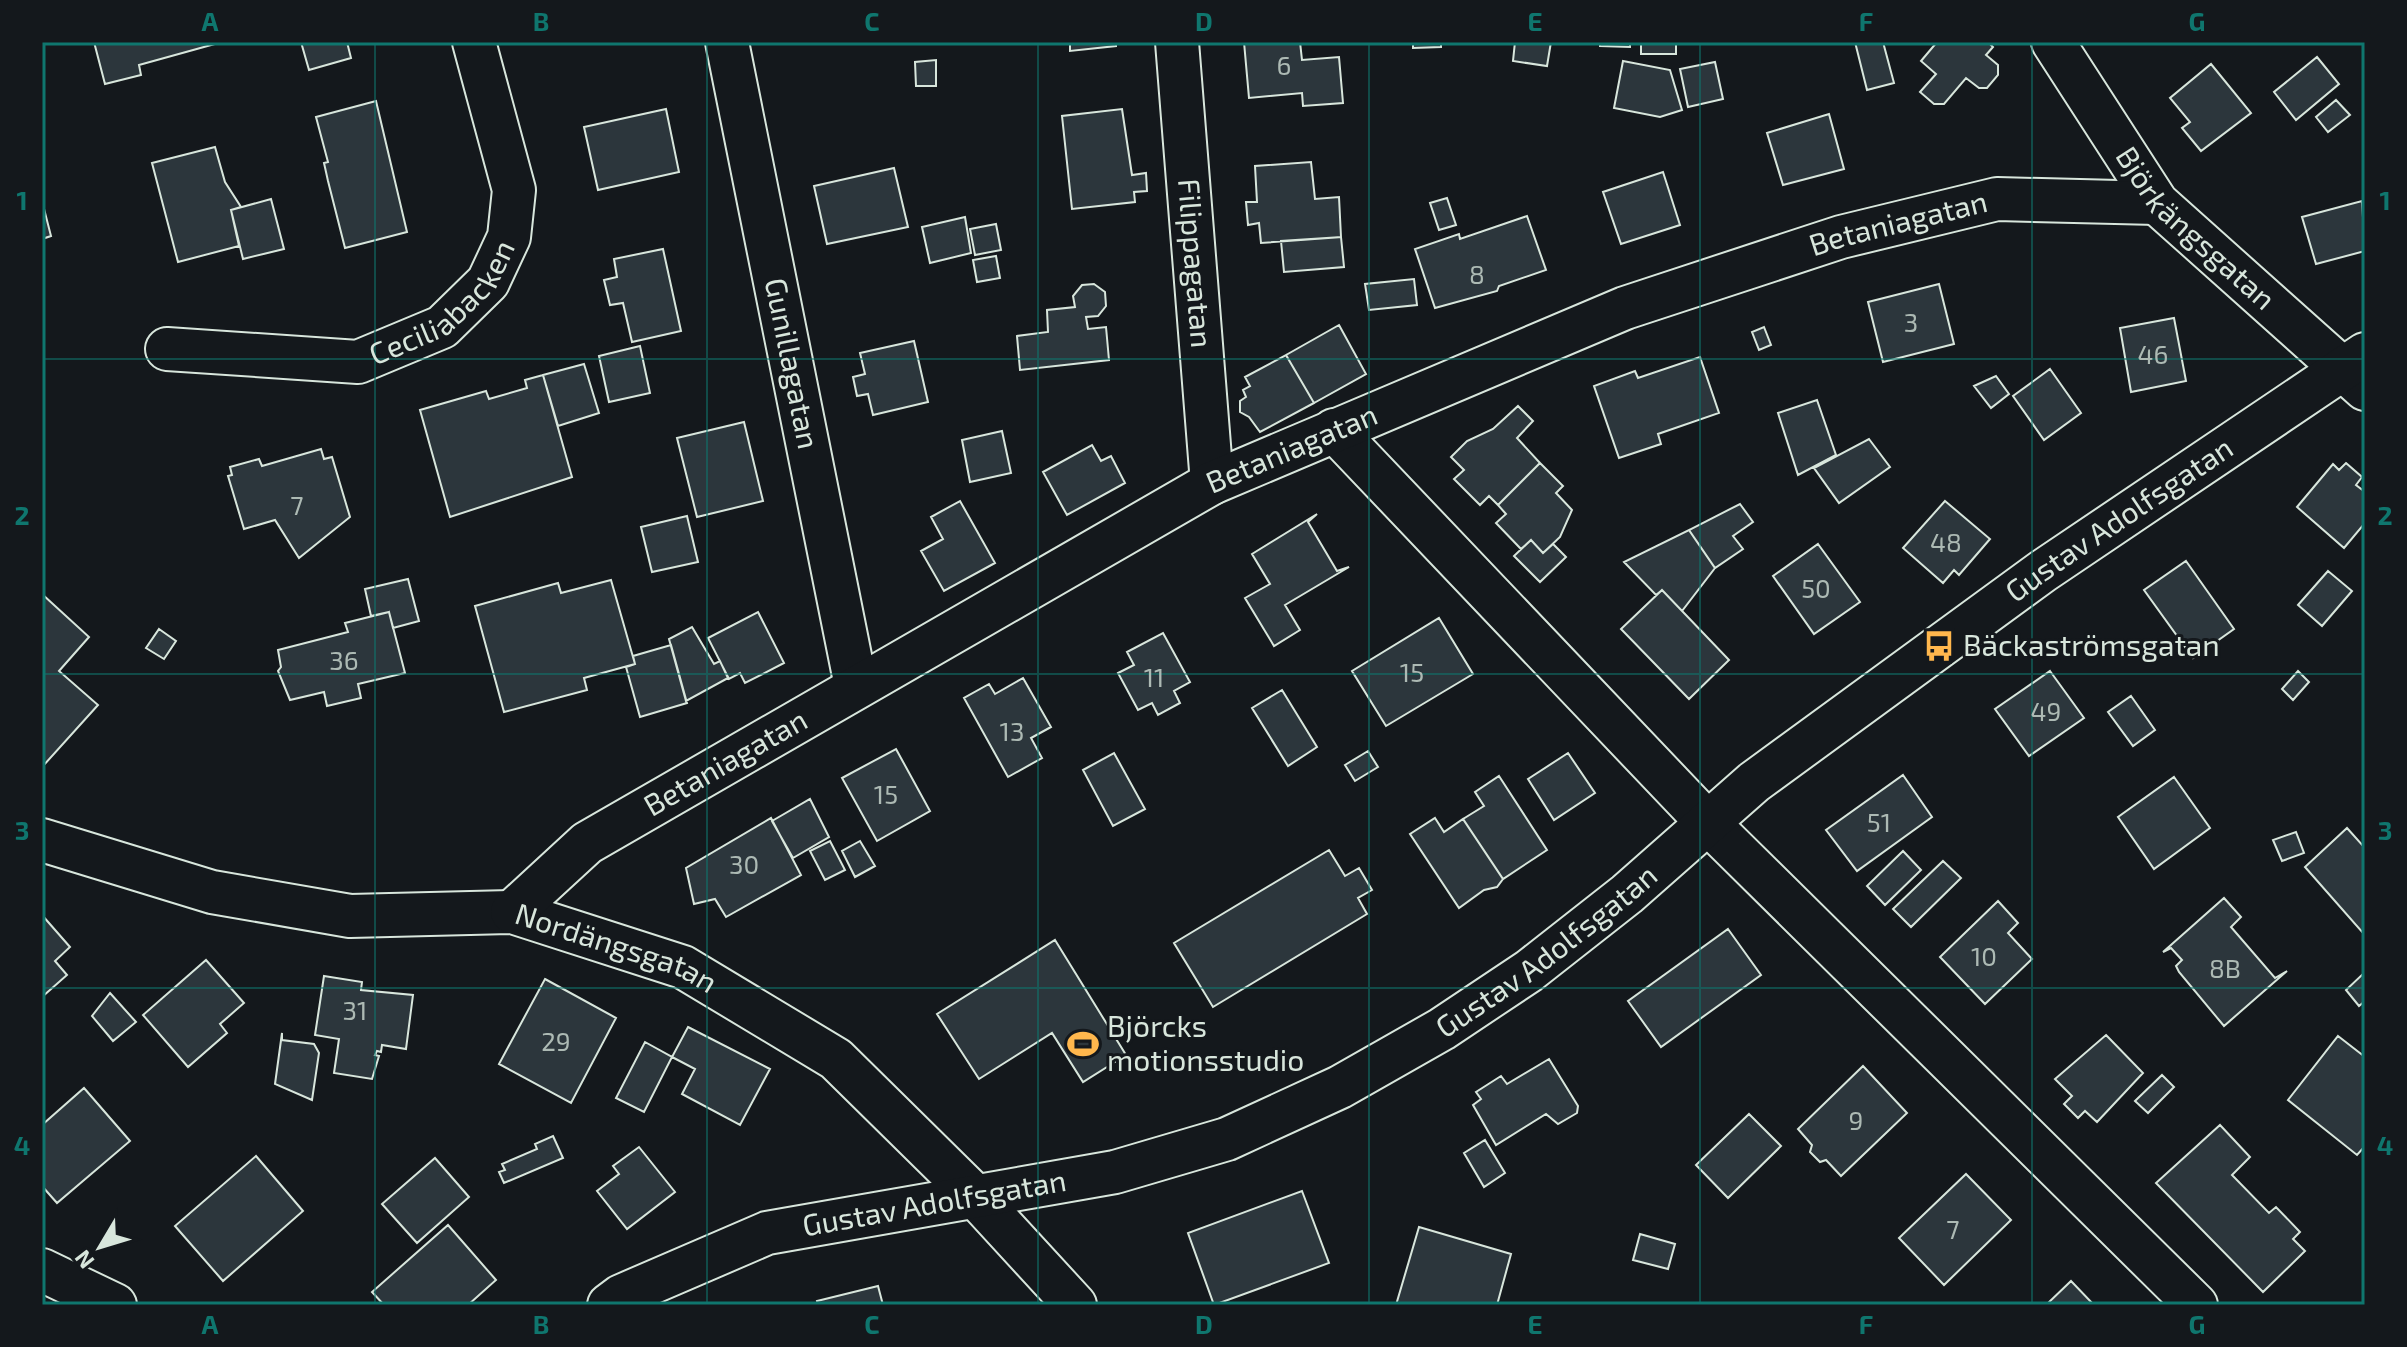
<svg xmlns="http://www.w3.org/2000/svg" width="2407" height="1347" font-family="'Exo 2',sans-serif">
  <rect width="100%" height="100%" fill="#14181c"/>
  <path fill="#2c363c" stroke="#d8e6dc" stroke-width="2" d="M 94,42 L 222,42 L 139,65 L 141,75 L 105,84 Z
    M 301,42 L 347,42 L 351,58 L 309,70 Z
    M 1070,42 L 1116,42 L 1116,46 L 1070,51 Z
    M 1244,42 L 1300,42 L 1302,60 L 1339,57 L 1343,103 L 1303,106 L 1302,93 L 1249,98 Z
    M 1413,42 L 1441,42 L 1441,47 L 1413,48 Z
    M 1515,42 L 1551,42 L 1547,66 L 1513,61 Z
    M 1600,42 L 1630,42 L 1630,47 L 1600,46 Z
    M 1641,42 L 1676,42 L 1676,54 L 1641,54 Z
    M 1855,42 L 1883,42 L 1894,83 L 1867,90 Z
    M 1937,42 L 1988,42 L 1993,47 L 1986,55 L 1998,65 L 1998,75 L 1987,88 L 1979,88 L 1966,78 L 1944,104 L 1934,104 L 1920,92 L 1936,74 L 1921,61 Z
    M 2317,57 L 2339,84 L 2296,120 L 2274,92 Z
    M 936,60 L 936,86 L 916,86 L 915,62 Z
    M 1623,61 L 1670,70 L 1682,110 L 1660,117 L 1614,108 Z
    M 1715,62 L 1723,99 L 1688,107 L 1680,69 Z
    M 2211,64 L 2251,113 L 2201,151 L 2182,128 L 2190,122 L 2170,98 Z
    M 2336,100 L 2350,115 L 2328,132 L 2316,117 Z
    M 376,101 L 407,232 L 345,248 L 328,181 L 324,163 L 328,162 L 316,117 Z
    M 666,109 L 679,172 L 598,190 L 584,127 Z
    M 1122,109 L 1132,175 L 1146,173 L 1147,191 L 1134,192 L 1135,202 L 1072,209 L 1062,116 Z
    M 1829,114 L 1844,169 L 1783,185 L 1767,133 Z
    M 215,147 L 225,182 L 241,207 L 231,210 L 239,246 L 178,262 L 152,163 Z
    M 1311,162 L 1315,199 L 1339,197 L 1341,237 L 1261,243 L 1259,223 L 1248,225 L 1246,202 L 1257,202 L 1255,166 Z
    M 894,168 L 908,227 L 827,244 L 814,186 Z
    M 1663,172 L 1680,225 L 1621,244 L 1603,192 Z
    M 1447,198 L 1456,225 L 1439,230 L 1430,203 Z
    M 271,199 L 284,249 L 243,259 L 231,210 Z
    M 42,201 L 51,236 L 42,239 Z
    M 2362,201 L 2365,251 L 2316,264 L 2302,217 Z
    M 1527,216 L 1546,270 L 1499,286 L 1497,291 L 1435,308 L 1415,249 L 1459,234 L 1460,239 Z
    M 965,217 L 971,253 L 930,263 L 922,227 Z
    M 996,224 L 1001,250 L 975,255 L 970,229 Z
    M 1341,237 L 1344,267 L 1284,272 L 1281,241 Z
    M 663,249 L 681,331 L 632,342 L 623,303 L 610,305 L 604,280 L 617,277 L 614,259 Z
    M 996,256 L 1000,278 L 977,282 L 973,260 Z
    M 1414,279 L 1417,305 L 1369,310 L 1365,284 Z
    M 1094,284 L 1105,292 L 1106,306 L 1098,316 L 1086,317 L 1088,329 L 1106,327 L 1109,360 L 1020,370 L 1017,336 L 1048,332 L 1047,310 L 1075,307 L 1073,296 L 1082,285 Z
    M 1939,284 L 1954,344 L 1883,362 L 1868,302 Z
    M 2174,318 L 2186,381 L 2131,392 L 2120,328 Z
    M 1339,325 L 1366,374 L 1314,403 L 1286,355 Z
    M 1764,327 L 1771,345 L 1759,350 L 1752,332 Z
    M 914,341 L 928,402 L 873,415 L 868,394 L 857,396 L 853,377 L 865,374 L 860,353 Z
    M 640,346 L 650,393 L 609,402 L 599,356 Z
    M 1286,355 L 1314,403 L 1260,432 L 1249,417 L 1240,412 L 1240,401 L 1246,397 L 1243,390 L 1250,386 L 1245,377 Z
    M 1700,357 L 1719,413 L 1658,434 L 1661,444 L 1619,458 L 1594,386 L 1635,371 L 1638,378 Z
    M 584,364 L 599,413 L 558,426 L 543,375 Z
    M 2050,369 L 2081,413 L 2044,440 L 2013,396 Z
    M 543,375 L 572,477 L 450,517 L 420,410 L 486,391 L 489,399 L 527,388 L 525,380 Z
    M 1996,376 L 2009,394 L 1991,408 L 1974,386 Z
    M 1817,400 L 1836,455 L 1798,475 L 1778,413 Z
    M 1518,406 L 1533,421 L 1517,438 L 1540,463 L 1498,505 L 1489,496 L 1480,505 L 1454,479 L 1464,470 L 1451,457 L 1467,441 L 1493,429 Z
    M 744,422 L 763,501 L 697,517 L 677,438 Z
    M 1002,431 L 1011,473 L 970,482 L 962,440 Z
    M 1869,439 L 1890,467 L 1839,503 L 1814,468 Z
    M 1092,445 L 1101,461 L 1111,456 L 1125,483 L 1067,515 L 1043,472 Z
    M 321,449 L 324,459 L 332,457 L 350,517 L 299,558 L 275,520 L 244,529 L 228,476 L 232,475 L 230,467 L 259,459 L 262,466 Z
    M 1540,463 L 1563,486 L 1556,493 L 1572,510 L 1560,537 L 1543,553 L 1531,540 L 1521,549 L 1496,523 L 1506,514 L 1498,505 Z
    M 2346,463 L 2362,477 L 2356,485 L 2365,492 L 2365,523 L 2344,548 L 2297,507 L 2333,464 L 2339,470 Z
    M 960,501 L 995,563 L 944,591 L 921,551 L 943,539 L 931,517 Z
    M 1945,501 L 1990,539 L 1959,575 L 1954,570 L 1943,583 L 1903,548 Z
    M 1740,504 L 1753,522 L 1733,536 L 1743,549 L 1715,568 L 1689,530 Z
    M 1317,514 L 1308,522 L 1337,571 L 1349,567 L 1285,605 L 1300,630 L 1274,646 L 1245,598 L 1270,584 L 1252,554 Z
    M 687,516 L 698,562 L 652,572 L 641,527 Z
    M 1689,530 L 1715,568 L 1682,611 L 1662,590 L 1656,595 L 1624,562 Z
    M 1531,540 L 1543,553 L 1553,544 L 1566,557 L 1540,582 L 1514,556 Z
    M 1818,544 L 1860,602 L 1814,634 L 1773,576 Z
    M 2186,561 L 2234,629 L 2193,658 L 2144,590 Z
    M 2328,571 L 2352,591 L 2322,626 L 2298,605 Z
    M 408,579 L 419,621 L 393,628 L 389,612 L 371,616 L 365,589 Z
    M 611,580 L 635,664 L 584,678 L 587,690 L 504,712 L 475,606 L 558,583 L 561,593 Z
    M 1662,590 L 1729,660 L 1689,699 L 1621,629 Z
    M 42,594 L 89,637 L 59,671 L 98,705 L 43,766 Z
    M 389,612 L 405,673 L 358,684 L 361,698 L 327,706 L 324,692 L 290,700 L 278,671 L 281,667 L 278,650 L 348,632 L 345,623 Z
    M 758,612 L 784,663 L 745,683 L 740,673 L 729,679 L 708,638 Z
    M 1439,618 L 1473,674 L 1386,726 L 1352,671 Z
    M 692,627 L 714,664 L 720,661 L 728,678 L 686,701 L 669,639 Z
    M 159,629 L 176,641 L 164,659 L 146,648 Z
    M 1163,633 L 1190,682 L 1174,691 L 1180,703 L 1158,715 L 1152,703 L 1138,710 L 1118,673 L 1134,665 L 1127,652 Z
    M 671,645 L 687,703 L 640,717 L 626,667 L 635,664 L 633,656 Z
    M 2050,671 L 2084,718 L 2029,756 L 1995,709 Z
    M 2298,671 L 2309,682 L 2293,700 L 2282,689 Z
    M 1023,678 L 1051,727 L 1031,738 L 1042,758 L 1008,777 L 964,698 L 989,684 L 995,694 Z
    M 1282,690 L 1317,747 L 1288,766 L 1252,708 Z
    M 2131,696 L 2155,730 L 2133,746 L 2108,712 Z
    M 896,749 L 930,811 L 877,841 L 842,778 Z
    M 1368,751 L 1378,767 L 1355,781 L 1345,765 Z
    M 1114,753 L 1145,809 L 1113,826 L 1083,770 Z
    M 1568,753 L 1595,793 L 1554,820 L 1528,779 Z
    M 1903,775 L 1932,817 L 1857,871 L 1826,830 Z
    M 1499,776 L 1547,850 L 1503,879 L 1463,819 L 1484,806 L 1475,792 Z
    M 2174,777 L 2210,828 L 2154,869 L 2118,817 Z
    M 810,799 L 829,837 L 793,858 L 772,821 Z
    M 771,818 L 801,875 L 726,917 L 715,899 L 694,904 L 686,868 Z
    M 1435,818 L 1444,832 L 1463,819 L 1503,879 L 1497,887 L 1484,890 L 1459,908 L 1410,834 Z
    M 2347,828 L 2365,848 L 2363,933 L 2305,867 Z
    M 2296,832 L 2304,853 L 2282,861 L 2273,840 Z
    M 830,841 L 845,870 L 825,880 L 810,851 Z
    M 860,841 L 875,866 L 855,877 L 842,851 Z
    M 1329,850 L 1345,876 L 1359,868 L 1372,890 L 1358,898 L 1367,914 L 1213,1007 L 1174,943 Z
    M 1903,851 L 1921,870 L 1885,905 L 1867,886 Z
    M 1943,861 L 1961,878 L 1911,927 L 1893,909 Z
    M 2224,898 L 2241,917 L 2231,927 L 2275,978 L 2287,971 L 2224,1026 L 2179,972 L 2176,966 L 2182,960 L 2171,948 L 2163,952 Z
    M 1998,901 L 2018,923 L 2008,933 L 2032,959 L 1985,1004 L 1940,957 Z
    M 42,915 L 70,947 L 55,961 L 67,975 L 42,997 Z
    M 1728,929 L 1761,975 L 1661,1047 L 1628,1001 Z
    M 1055,940 L 1126,1055 L 1083,1082 L 1052,1033 L 979,1079 L 937,1014 Z
    M 206,960 L 244,1003 L 220,1024 L 227,1033 L 188,1067 L 143,1015 Z
    M 2365,972 L 2365,1001 L 2359,1006 L 2346,990 Z
    M 324,976 L 362,982 L 361,990 L 413,995 L 406,1049 L 382,1045 L 381,1052 L 377,1051 L 375,1055 L 379,1056 L 372,1079 L 334,1073 L 339,1039 L 315,1035 Z
    M 545,979 L 616,1018 L 571,1103 L 499,1064 Z
    M 110,993 L 136,1022 L 113,1041 L 92,1016 Z
    M 688,1027 L 770,1069 L 740,1125 L 682,1094 L 695,1069 L 672,1057 Z
    M 282,1033 L 282,1040 L 314,1044 L 319,1053 L 312,1100 L 275,1084 Z
    M 2106,1035 L 2143,1073 L 2097,1122 L 2085,1111 L 2078,1118 L 2064,1104 L 2072,1096 L 2055,1079 Z
    M 2338,1036 L 2365,1057 L 2365,1146 L 2357,1155 L 2288,1100 Z
    M 645,1042 L 672,1057 L 644,1112 L 616,1098 Z
    M 1549,1059 L 1578,1106 L 1577,1113 L 1558,1124 L 1546,1114 L 1496,1145 L 1473,1105 L 1481,1099 L 1476,1092 L 1501,1076 L 1507,1084 Z
    M 1863,1066 L 1907,1113 L 1841,1176 L 1826,1160 L 1820,1162 L 1810,1152 L 1812,1145 L 1798,1129 Z
    M 2162,1075 L 2174,1087 L 2148,1113 L 2135,1101 Z
    M 84,1088 L 130,1141 L 57,1203 L 42,1186 L 42,1125 Z
    M 1749,1114 L 1781,1146 L 1728,1198 L 1696,1165 Z
    M 2220,1125 L 2250,1157 L 2232,1175 L 2269,1213 L 2276,1207 L 2300,1232 L 2293,1239 L 2305,1251 L 2263,1292 L 2156,1183 Z
    M 553,1136 L 563,1158 L 504,1183 L 499,1172 L 505,1170 L 502,1164 L 537,1149 L 535,1144 Z
    M 1485,1140 L 1505,1173 L 1484,1187 L 1464,1153 Z
    M 639,1147 L 675,1192 L 627,1229 L 597,1191 L 619,1174 L 613,1166 Z
    M 256,1156 L 303,1211 L 223,1281 L 175,1226 Z
    M 435,1158 L 469,1197 L 417,1243 L 382,1204 Z
    M 1966,1174 L 2011,1220 L 1944,1285 L 1899,1238 Z
    M 1302,1191 L 1329,1263 L 1214,1305 L 1188,1233 Z
    M 448,1225 L 496,1280 L 468,1305 L 384,1305 L 372,1292 Z
    M 1419,1227 L 1511,1254 L 1497,1305 L 1396,1305 Z
    M 1640,1234 L 1675,1244 L 1668,1269 L 1633,1260 Z
    M 2071,1281 L 2094,1305 L 2046,1305 Z
    M 878,1286 L 883,1305 L 818,1305 L 817,1301 Z"/>
  <g fill="none" stroke-linecap="round" stroke-linejoin="round">
    <defs>
      <g id="minor">
        <path id="s1" d="M 727,42 L 856,686"/>
        <path id="s2" d="M 1177,42 L 1212,483"/>
        <path id="s3" d="M 2053,42 L 2157,203 L 2365,389"/>
        <path id="s4" d="M 167,349 L 358,362 L 442,327 L 488,282 L 509,237 L 514,190 L 474,42"/>
        <path d="M 1334,430 L 1706,821 L 2196,1305"/>
        <path id="s5" d="M 42,840 L 212,892 L 350,916 L 512,912 L 683,967 L 836,1059 L 974,1195 L 1075,1305"/>
        <path id="s6" d="M 512,912 L 587,843 L 1212,483 L 1625,308 L 1841,237 L 1997,199 L 2157,203"/>
        <path d="M 42,1270 L 115,1305"/>
        <path id="s7" d="M 609,1305 L 621,1296 L 767,1233 L 1115,1172 L 1227,1139 L 1340,1087 L 1442,1029 L 1529,971 L 1627,894 L 1754,782 L 2043,571 L 2365,354"/>
      </g>
    </defs>
    <use href="#minor" stroke="#d8e6dc" stroke-width="46"/>
    <use href="#minor" stroke="#14181c" stroke-width="42"/>
  </g>
  <path fill="none" stroke="#0f766e" stroke-width="2" stroke-opacity="0.55" d="M 375,42 L 375,1305M 707,42 L 707,1305M 1038,42 L 1038,1305M 1369,42 L 1369,1305M 1700,42 L 1700,1305M 2032,42 L 2032,1305M 42,359 L 2365,359M 42,674 L 2365,674M 42,988 L 2365,988"/>
  <defs>
    <symbol id="bus-bare" viewBox="-9 -9 18 18"><path d="M-5-6H5V4H4V6H2V4H-2V6H-4V4H-5ZM-3.5-4V0h7V-4ZM-3.5 1.2v1.5H-2V1.2ZM2 1.2v1.5H3.5V1.2Z" fill="#ffb74d" stroke="#14181c" stroke-width="2.5" paint-order="stroke"/></symbol>
    <symbol id="stadium-bare" viewBox="-9 -9 18 18"><path d="M0-5a6.5 5 0 1 0 0 10a6.5 5 0 1 0 0-10ZM-3.5-1.8h7v3.6h-7Z" fill="#ffb74d" stroke="#14181c" stroke-width="2.5" paint-order="stroke"/></symbol>
  </defs>
  <g fill-rule="evenodd">
    <use href="#bus-bare" x="1917" y="624" width="44" height="44"/>
    <use href="#stadium-bare" x="1061" y="1022" width="44" height="44"/>
  </g>
  <g text-anchor="middle" stroke-width="6" stroke-linejoin="round" paint-order="stroke">
    <g font-size="26" fill="#adbab4">
      <text x="1284" y="75">6</text>
      <text x="1477" y="284">8</text>
      <text x="1911" y="332">3</text>
      <text x="2153" y="364">46</text>
      <text x="297" y="515">7</text>
      <text x="1946" y="552">48</text>
      <text x="1816" y="598">50</text>
      <text x="344" y="670">36</text>
      <text x="1412" y="682">15</text>
      <text x="1154" y="687">11</text>
      <text x="2046" y="721">49</text>
      <text x="1012" y="741">13</text>
      <text x="886" y="804">15</text>
      <text x="1879" y="832">51</text>
      <text x="744" y="874">30</text>
      <text x="1984" y="966">10</text>
      <text x="2225" y="978">8B</text>
      <text x="355" y="1020">31</text>
      <text x="556" y="1051">29</text>
      <text x="1856" y="1130">9</text>
      <text x="1953" y="1239">7</text>
    </g>
    <g font-size="30" fill="#d8e6dc" stroke="#14181c">
      <text dy="10" stroke="none"><textPath href="#s6" startOffset="1558">Betaniagatan</textPath></text>
      <text dy="10" stroke="none"><textPath href="#s3" startOffset="236">Björkängsgatan</textPath></text>
      <text dy="10" stroke="none"><textPath href="#s2" startOffset="222">Filippagatan</textPath></text>
      <text dy="10" stroke="none"><textPath href="#s4" startOffset="298">Ceciliabacken</textPath></text>
      <text dy="10" stroke="none"><textPath href="#s1" startOffset="328">Gunillagatan</textPath></text>
      <text dy="10" stroke="none"><textPath href="#s6" startOffset="910">Betaniagatan</textPath></text>
      <text dy="10" stroke="none"><textPath href="#s7" startOffset="1734">Gustav Adolfsgatan</textPath></text>
      <text dy="10" stroke="none"><textPath href="#s6" startOffset="262">Betaniagatan</textPath></text>
      <text dy="10" stroke="none"><textPath href="#s7" startOffset="1016">Gustav Adolfsgatan</textPath></text>
      <text dy="10" stroke="none"><textPath href="#s5" startOffset="590">Nordängsgatan</textPath></text>
      <text dy="10" stroke="none"><textPath href="#s7" startOffset="344">Gustav Adolfsgatan</textPath></text>
    </g>
    <g font-size="30" fill="#d8e6dc" stroke="#14181c" text-anchor="start">
      <text x="1963" y="656">Bäckaströmsgatan</text>
      <text x="1107" y="1037">Björcks<tspan x="1107" dy="34">motionsstudio</tspan></text>
    </g>
  </g>
  <rect width="2407" height="1347" fill="none" stroke="#14181c" stroke-width="88"/>
  <g transform="translate(100 1247) rotate(232)" stroke="#14181c" stroke-width="6" paint-order="stroke">
  <path d="M0-6L14 30L0 20L-14 30Z" fill="#d8e6dc"/>
  <text y="-12" font-size="22" font-weight="bold" text-anchor="middle" fill="#d8e6dc">N</text>
  </g>
  <rect x="44" y="44" width="2319" height="1259" fill="none" stroke="#0f766e" stroke-width="3"/>
  <g font-size="26" text-anchor="middle" font-weight="bold" fill="#0f766e">
    <text x="210" y="31">A</text>
    <text x="541" y="31">B</text>
    <text x="872" y="31">C</text>
    <text x="1204" y="31">D</text>
    <text x="1535" y="31">E</text>
    <text x="1866" y="31">F</text>
    <text x="2197" y="31">G</text>
    <text x="22" y="210">1</text>
    <text x="2385" y="210">1</text>
    <text x="22" y="525">2</text>
    <text x="2385" y="525">2</text>
    <text x="22" y="840">3</text>
    <text x="2385" y="840">3</text>
    <text x="22" y="1155">4</text>
    <text x="2385" y="1155">4</text>
    <text x="210" y="1334">A</text>
    <text x="541" y="1334">B</text>
    <text x="872" y="1334">C</text>
    <text x="1204" y="1334">D</text>
    <text x="1535" y="1334">E</text>
    <text x="1866" y="1334">F</text>
    <text x="2197" y="1334">G</text>
  </g>
</svg>
